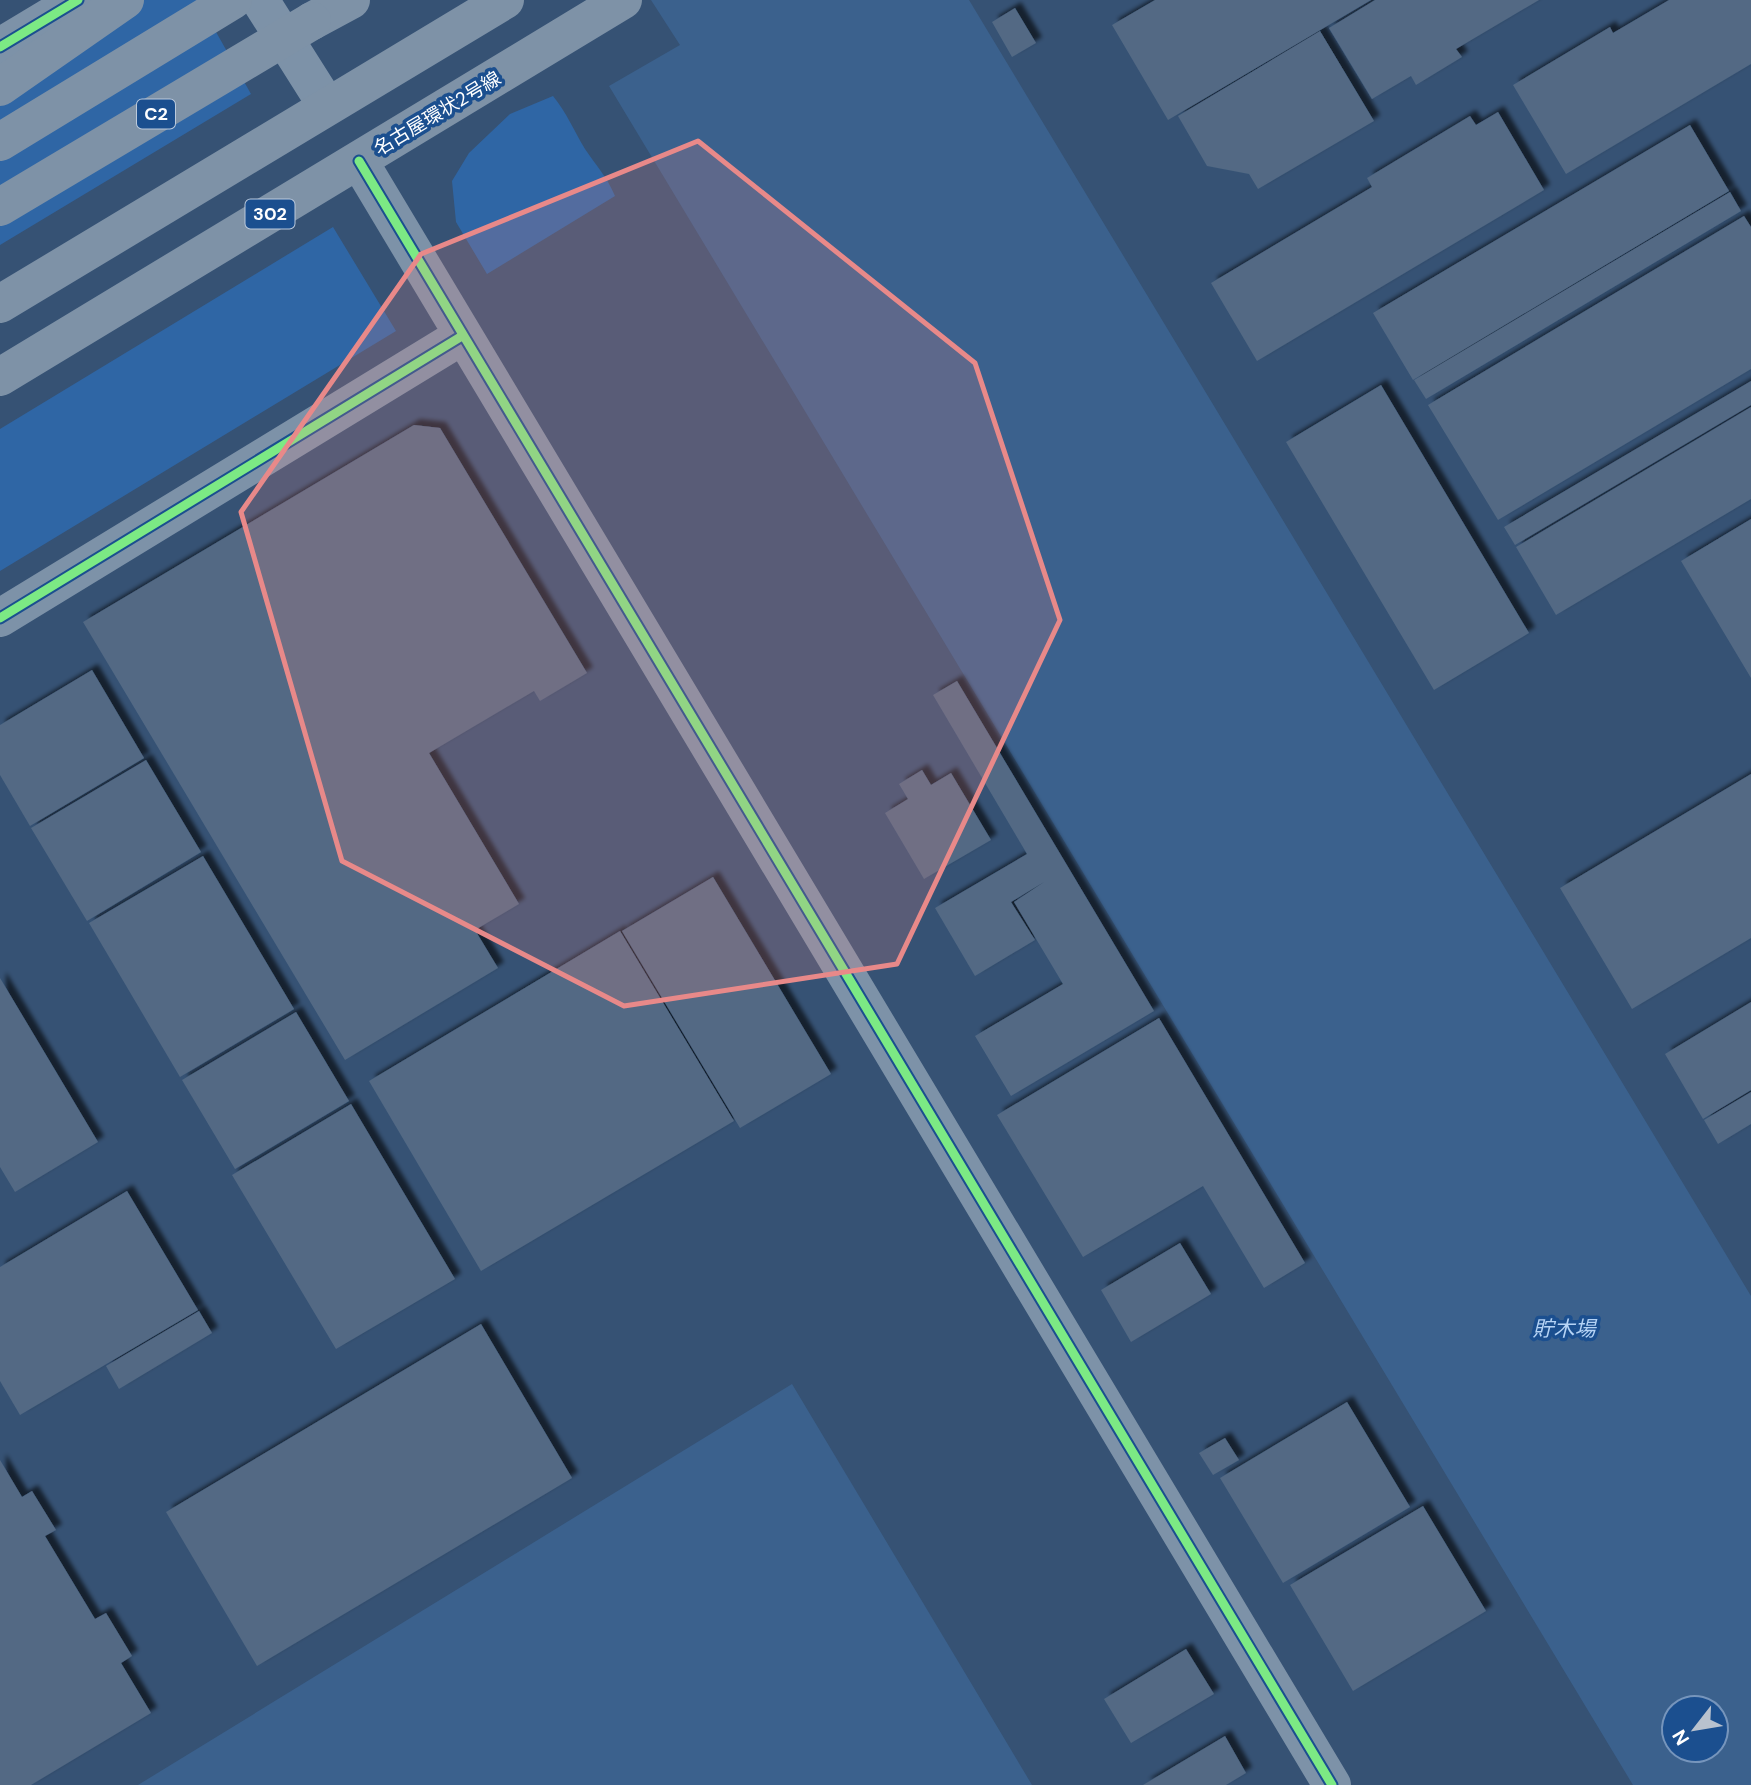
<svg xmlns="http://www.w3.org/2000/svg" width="1751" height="1785" font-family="'DM Sans','Noto Sans JP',sans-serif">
  <defs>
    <filter id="shadow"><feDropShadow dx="6" dy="-6" stdDeviation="2" flood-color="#0009"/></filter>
  </defs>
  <rect width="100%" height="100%" fill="#365274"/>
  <path fill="#2f66a5" d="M 134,0 L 198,0 L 251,94 L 0,245 L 0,78 Z
    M 553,96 C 567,113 574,131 585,149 C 597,167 606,175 615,196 L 487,274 L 456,222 L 452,181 L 469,153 L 510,114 Z
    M 333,227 L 396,331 L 0,571 L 0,429 Z"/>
  <path fill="#3b618d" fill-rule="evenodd" d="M 651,0 L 969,0 L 1751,1296 L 1751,1785 L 1633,1785 L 609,86 L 680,45 ZM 1716,1708 L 1716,1750 L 1674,1750 L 1674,1708 Z
    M 792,1384 L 1032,1785 L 138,1785 Z"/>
  <path fill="#526984" filter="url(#shadow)" d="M 1155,0 L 1371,0 L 1168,120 L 1112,25 Z
    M 1375,0 L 1539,0 L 1456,49 L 1462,57 L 1416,85 L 1411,76 L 1372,99 L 1329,28 Z
    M 1669,0 L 1751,0 L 1751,64 L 1566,174 L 1513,85 L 1610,27 L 1613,33 Z
    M 1015,8 L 1036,43 L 1012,57 L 992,22 Z
    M 1320,31 L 1374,121 L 1258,189 L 1249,174 L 1207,166 L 1178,116 Z
    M 1498,112 L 1544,190 L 1257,361 L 1211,283 L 1372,187 L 1367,178 L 1470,116 L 1476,125 Z
    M 1690,125 L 1729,191 L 1413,380 L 1373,313 Z
    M 1730,192 L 1741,211 L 1426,399 L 1414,380 Z
    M 1744,216 L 1751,227 L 1751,369 L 1498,520 L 1428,405 Z
    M 1751,381 L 1751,405 L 1515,545 L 1504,527 Z
    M 1381,385 L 1529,633 L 1434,690 L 1286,442 Z
    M 1751,407 L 1751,499 L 1556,615 L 1516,547 Z
    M 414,425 L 440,428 L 587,673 L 540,701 L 534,691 L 429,753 L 519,904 L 475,930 L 498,968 L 345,1060 L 83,622 Z
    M 1751,519 L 1751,678 L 1681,561 Z
    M 92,670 L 144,758 L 30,826 L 0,775 L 0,725 Z
    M 957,681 L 1154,1011 L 1011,1096 L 975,1036 L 1063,984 L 1014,902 L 1044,882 L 1011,902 L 1035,940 L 975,976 L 935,908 L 1027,854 L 933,695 Z
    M 146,760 L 201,852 L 87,921 L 31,828 Z
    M 922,770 L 931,785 L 951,773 L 991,840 L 924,879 L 885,813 L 908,799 L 899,784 Z
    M 1751,774 L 1751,938 L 1632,1009 L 1560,888 Z
    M 203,856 L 294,1009 L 180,1077 L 89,923 Z
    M 713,877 L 831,1074 L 740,1128 L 622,931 Z
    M 620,931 L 734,1121 L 481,1271 L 369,1081 Z
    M 0,978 L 98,1142 L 15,1192 L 0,1167 Z
    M 1751,1002 L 1751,1090 L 1703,1119 L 1665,1054 Z
    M 296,1012 L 349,1101 L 235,1169 L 182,1080 Z
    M 1159,1018 L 1305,1263 L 1264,1288 L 1203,1186 L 1083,1257 L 997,1115 Z
    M 1751,1092 L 1751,1124 L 1718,1144 L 1704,1120 Z
    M 351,1104 L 455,1279 L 336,1349 L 232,1175 Z
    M 127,1191 L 198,1310 L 20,1415 L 0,1381 L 0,1267 Z
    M 1180,1243 L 1211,1294 L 1131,1342 L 1101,1290 Z
    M 199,1311 L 212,1333 L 119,1389 L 106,1366 Z
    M 481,1324 L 572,1478 L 257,1666 L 166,1512 Z
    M 1347,1402 L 1410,1507 L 1283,1583 L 1220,1478 Z
    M 1225,1438 L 1239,1460 L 1213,1475 L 1199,1453 Z
    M 0,1460 L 22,1497 L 32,1491 L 56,1530 L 45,1536 L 95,1619 L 106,1613 L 132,1656 L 121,1663 L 151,1713 L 31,1785 L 0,1785 Z
    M 1423,1506 L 1486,1611 L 1353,1691 L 1290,1585 Z
    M 1186,1649 L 1214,1694 L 1131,1743 L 1104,1699 Z
    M 1225,1736 L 1246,1773 L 1226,1785 L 1143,1785 Z"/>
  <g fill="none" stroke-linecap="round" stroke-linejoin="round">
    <path stroke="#7d92a8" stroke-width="38" d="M 260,0 L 327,106
      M 0,47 L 78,0
      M 359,161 L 1332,1785
      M 0,618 L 462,336"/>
    <path stroke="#7e92a7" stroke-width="38" d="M 312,21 L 351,0
      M 0,87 L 125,0
      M 0,142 L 233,0
      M 0,304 L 505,0
      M 0,377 L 623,0"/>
    <path stroke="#7e92a7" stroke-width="38" d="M 0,207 L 312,21"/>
    <defs>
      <path id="cycleway" d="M 0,47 L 78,0
        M 359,161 L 1332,1785
        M 0,618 L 462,336"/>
    </defs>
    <use href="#cycleway" stroke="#1b4f8f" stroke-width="13"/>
    <use href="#cycleway" stroke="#7ce984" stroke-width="9"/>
  </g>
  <path fill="#e88989" fill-opacity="0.2" stroke="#e88989" stroke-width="5" stroke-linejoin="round" d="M 698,141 L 975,363 L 1060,620 L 897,964 L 624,1006 L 342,861 L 241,512 L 421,254 Z"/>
  <g text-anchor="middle" stroke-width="7" stroke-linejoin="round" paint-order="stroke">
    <g fill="#1b4f8f" stroke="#bbcadd" stroke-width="2">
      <rect x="137" y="99.5" width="38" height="29" rx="5"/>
      <rect x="245.5" y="199.5" width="49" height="29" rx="5"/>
    </g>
    <g font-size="18" font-weight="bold" fill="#fff">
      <text x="156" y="120">C2</text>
      <text x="270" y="220">302</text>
    </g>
    <g font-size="19" fill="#fff" stroke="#1b4f8f">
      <text transform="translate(437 113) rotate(-31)" y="7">名古屋環状2号線</text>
    </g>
    <g font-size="21" font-style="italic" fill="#b5d3f5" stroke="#1b4f8f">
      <text x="1564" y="1336">貯木場</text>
    </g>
  </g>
  <g transform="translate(1695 1729) rotate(239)"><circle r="33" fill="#1b4f8f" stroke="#7695bc" stroke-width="2"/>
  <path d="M0-5L12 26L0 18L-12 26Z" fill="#b9c2ce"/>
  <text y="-10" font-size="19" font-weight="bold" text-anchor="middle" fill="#ffffff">N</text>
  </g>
</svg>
